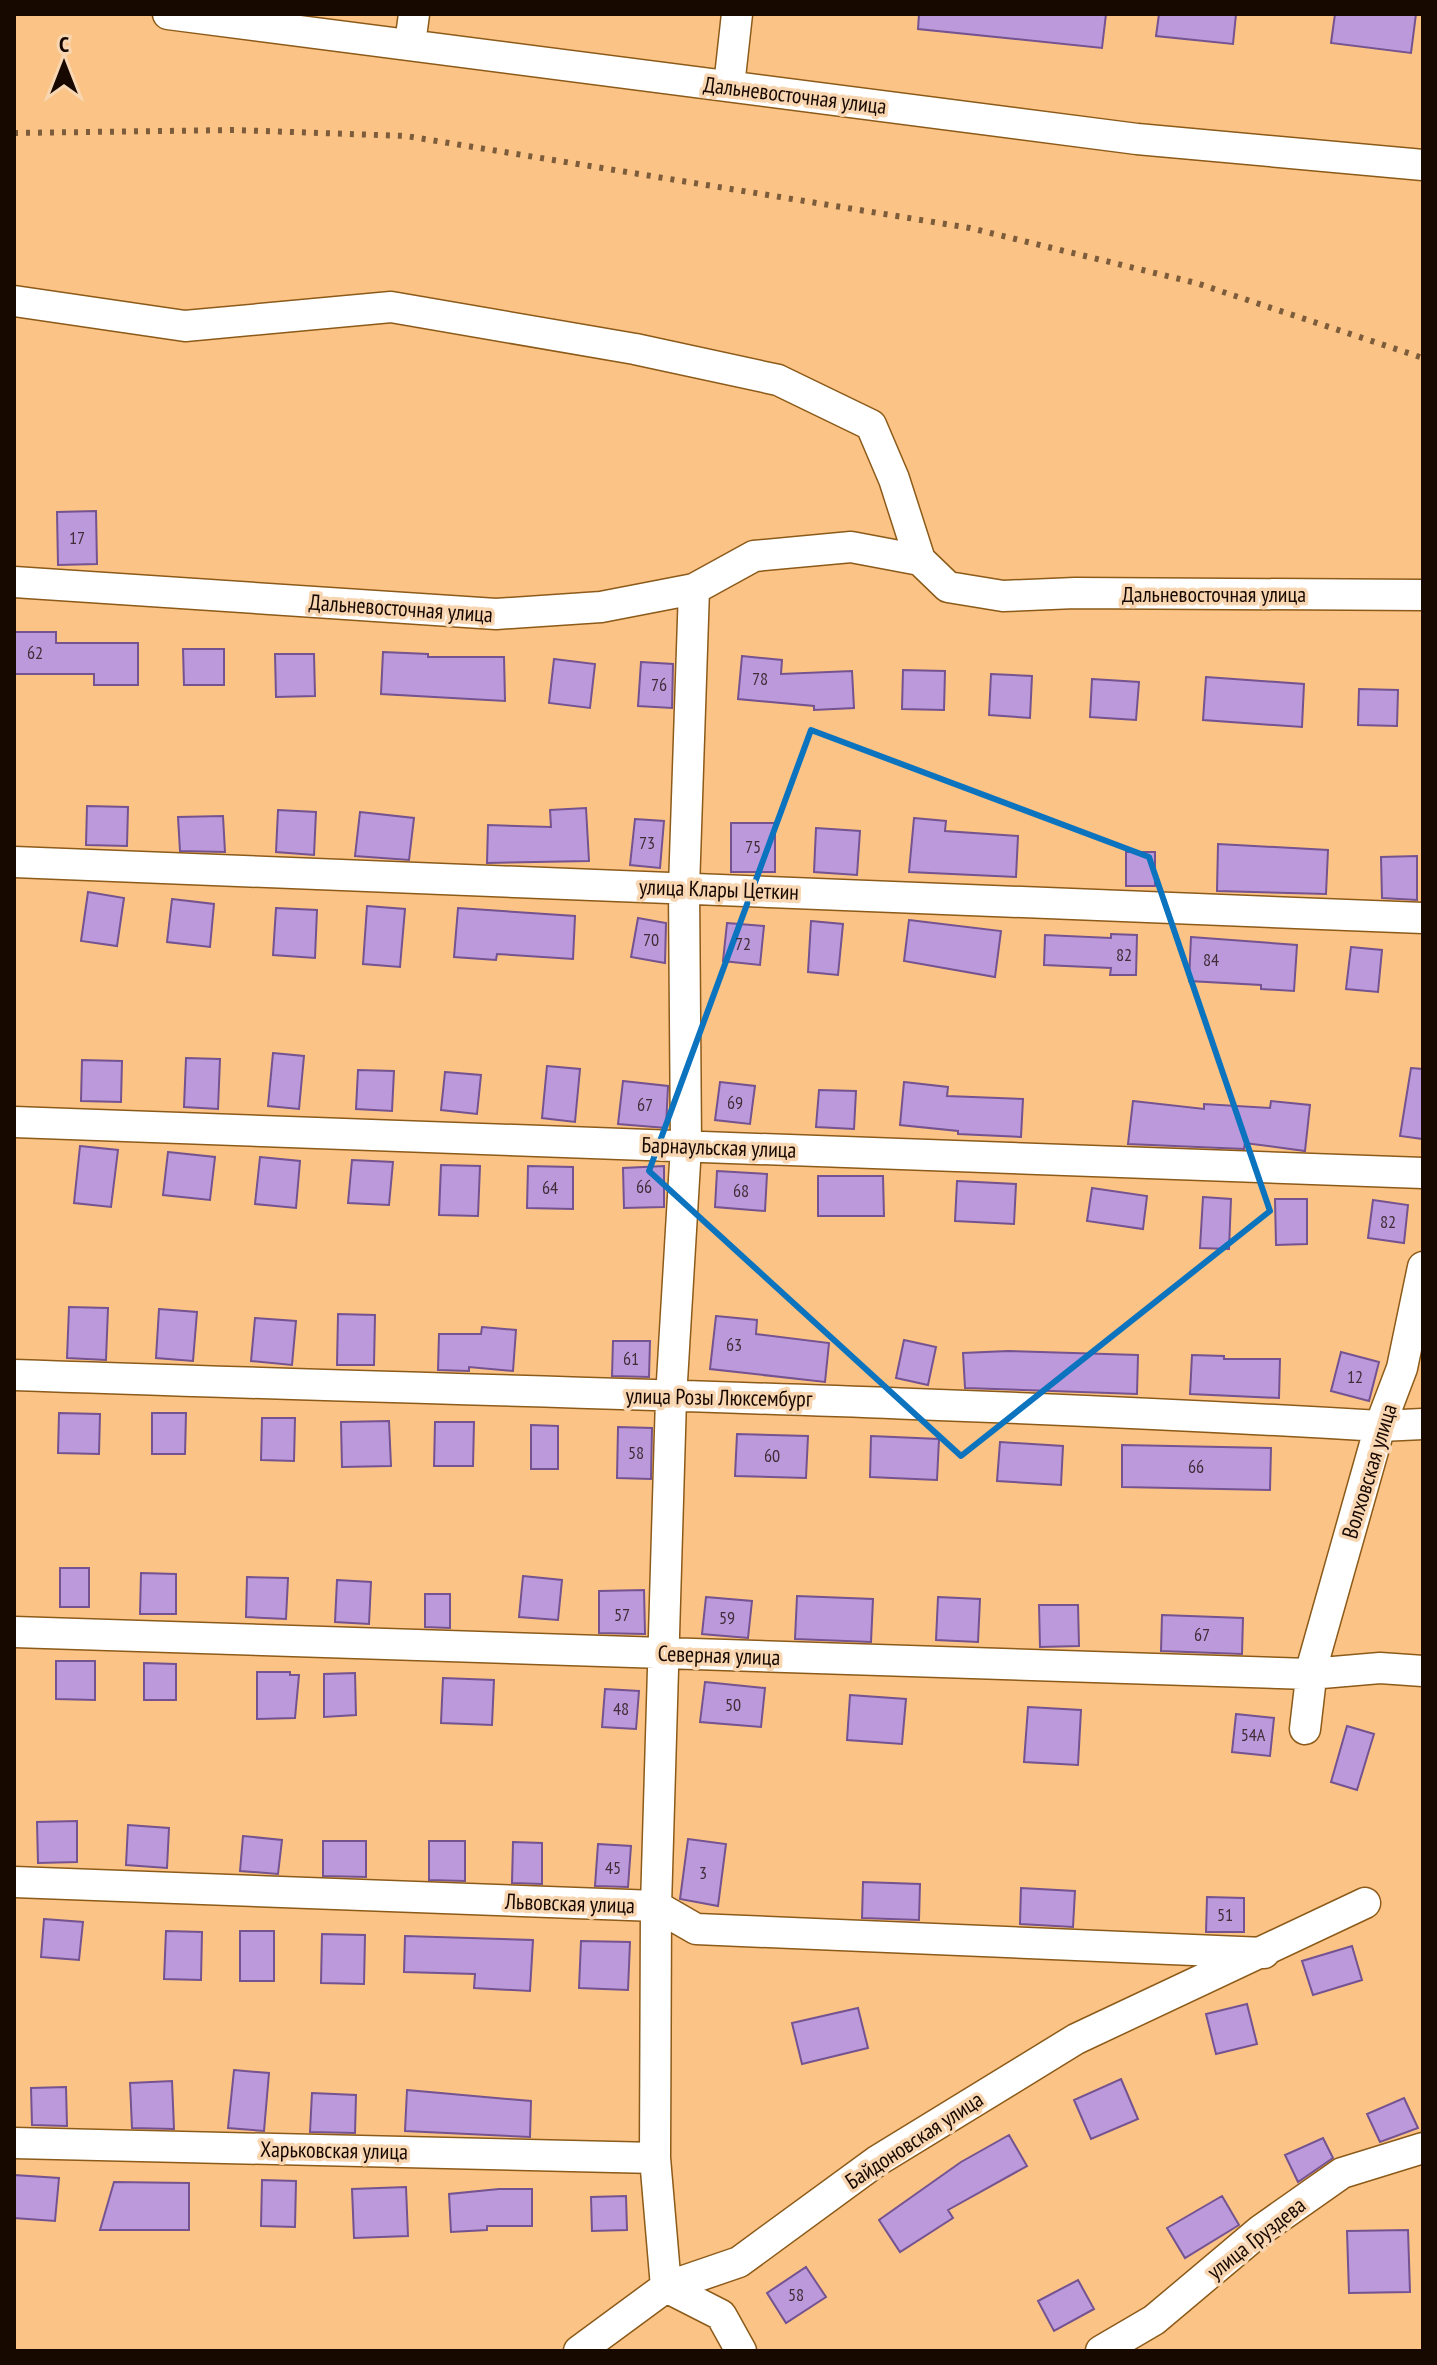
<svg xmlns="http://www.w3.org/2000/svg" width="1437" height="2365" font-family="'PT Sans Narrow',sans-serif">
  <rect width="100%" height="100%" fill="#fbc486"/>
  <path fill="#bc99db" stroke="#745390" stroke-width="2" d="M 919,14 L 1106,14 L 1102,48 L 918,29 Z
    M 1159,14 L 1236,14 L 1233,44 L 1156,36 Z
    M 1335,14 L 1416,14 L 1411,53 L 1331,43 Z
    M 96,511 L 97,564 L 58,565 L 57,512 Z
    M 14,632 L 56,632 L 56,643 L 138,643 L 138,685 L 94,685 L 94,674 L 14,674 Z
    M 183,649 L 224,649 L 224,685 L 184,685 Z
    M 383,652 L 428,654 L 428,657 L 504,657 L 505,701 L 381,694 Z
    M 275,654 L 314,654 L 315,696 L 276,697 Z
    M 742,656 L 782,660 L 781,674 L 852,671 L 854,708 L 814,710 L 814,706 L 738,699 Z
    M 554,659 L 595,664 L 590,708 L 549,703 Z
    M 641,662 L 673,664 L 672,708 L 638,706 Z
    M 903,670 L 945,671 L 944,710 L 902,709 Z
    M 991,674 L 1032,676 L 1030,718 L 989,715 Z
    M 1206,677 L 1304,684 L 1302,727 L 1203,720 Z
    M 1092,679 L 1139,682 L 1136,720 L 1090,717 Z
    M 1359,689 L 1398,690 L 1397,726 L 1358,725 Z
    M 87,806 L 128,807 L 127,846 L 86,845 Z
    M 586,808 L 589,861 L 487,863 L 488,825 L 551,827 L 550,810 Z
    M 278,810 L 316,812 L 314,855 L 276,852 Z
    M 360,812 L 414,818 L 409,860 L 355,856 Z
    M 223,816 L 225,852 L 180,851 L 178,817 Z
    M 914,818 L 946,821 L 945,831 L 1018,836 L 1016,877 L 909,872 Z
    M 635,819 L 664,821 L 660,868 L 630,865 Z
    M 731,823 L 775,823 L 775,872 L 731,872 Z
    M 816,828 L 860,831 L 857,875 L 814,872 Z
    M 1218,844 L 1328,850 L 1326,894 L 1217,891 Z
    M 1126,852 L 1155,852 L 1155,886 L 1126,886 Z
    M 1417,856 L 1417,900 L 1382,898 L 1381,857 Z
    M 88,892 L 124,898 L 117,946 L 81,941 Z
    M 172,899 L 214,904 L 210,947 L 167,942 Z
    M 367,906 L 405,909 L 400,967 L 363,964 Z
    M 276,908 L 317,910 L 315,958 L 273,955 Z
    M 458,908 L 575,916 L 573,959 L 497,954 L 496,960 L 454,957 Z
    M 638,918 L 666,923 L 665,963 L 631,957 Z
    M 909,920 L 1001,931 L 995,977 L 904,961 Z
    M 811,921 L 843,924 L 838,975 L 808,972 Z
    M 727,923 L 764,926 L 760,965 L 723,961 Z
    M 1111,934 L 1137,935 L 1136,975 L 1110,975 L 1111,968 L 1044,965 L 1045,935 L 1111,938 Z
    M 1191,937 L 1297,945 L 1294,991 L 1261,989 L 1261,985 L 1189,981 Z
    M 1351,947 L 1382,950 L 1378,992 L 1346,989 Z
    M 273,1053 L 304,1056 L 299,1109 L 268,1106 Z
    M 186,1058 L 220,1059 L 218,1109 L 184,1107 Z
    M 82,1060 L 122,1061 L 121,1102 L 81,1101 Z
    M 547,1066 L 580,1069 L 575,1122 L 542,1118 Z
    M 1411,1068 L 1423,1069 L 1423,1139 L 1400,1136 Z
    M 358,1070 L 394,1071 L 392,1111 L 356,1109 Z
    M 445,1072 L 481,1075 L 477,1114 L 441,1110 Z
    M 623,1081 L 668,1086 L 666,1128 L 618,1124 Z
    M 720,1082 L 755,1086 L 750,1124 L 715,1120 Z
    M 904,1082 L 948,1087 L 947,1096 L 1023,1099 L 1021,1137 L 958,1134 L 958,1131 L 900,1125 Z
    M 819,1090 L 856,1091 L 854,1129 L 816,1127 Z
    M 1133,1101 L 1204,1109 L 1204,1104 L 1270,1108 L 1271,1101 L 1310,1105 L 1305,1151 L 1245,1143 L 1244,1149 L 1128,1144 Z
    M 80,1146 L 118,1150 L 111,1207 L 74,1203 Z
    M 168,1152 L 215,1157 L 210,1200 L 163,1195 Z
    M 260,1157 L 300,1161 L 296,1208 L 255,1204 Z
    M 352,1160 L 393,1162 L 389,1205 L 348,1203 Z
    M 441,1165 L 480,1166 L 478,1216 L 439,1215 Z
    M 528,1166 L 573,1167 L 573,1209 L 527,1208 Z
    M 664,1166 L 664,1207 L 624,1208 L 623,1168 Z
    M 717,1171 L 767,1174 L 765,1211 L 715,1207 Z
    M 818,1176 L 883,1176 L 884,1216 L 818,1216 Z
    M 957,1181 L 1016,1184 L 1014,1224 L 955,1221 Z
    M 1092,1188 L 1147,1196 L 1143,1229 L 1087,1221 Z
    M 1203,1197 L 1231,1199 L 1229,1249 L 1200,1248 Z
    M 1275,1199 L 1307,1199 L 1307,1244 L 1276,1245 Z
    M 1373,1200 L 1408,1205 L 1404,1243 L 1368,1238 Z
    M 69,1307 L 108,1308 L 106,1360 L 67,1358 Z
    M 159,1309 L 197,1312 L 193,1361 L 156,1358 Z
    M 338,1314 L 375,1315 L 374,1365 L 337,1365 Z
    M 716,1316 L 757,1320 L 756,1334 L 829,1343 L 825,1382 L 710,1369 Z
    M 255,1318 L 296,1321 L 292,1365 L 251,1361 Z
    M 482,1327 L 516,1330 L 513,1371 L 469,1367 L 469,1371 L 438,1370 L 439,1334 L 481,1334 Z
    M 904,1340 L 936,1347 L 928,1385 L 896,1378 Z
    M 613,1341 L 650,1341 L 649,1377 L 612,1376 Z
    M 1008,1351 L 1138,1355 L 1137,1394 L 965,1388 L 963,1353 Z
    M 1341,1352 L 1379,1362 L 1369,1401 L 1331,1391 Z
    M 1192,1355 L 1224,1356 L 1224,1359 L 1280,1359 L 1279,1398 L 1190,1394 Z
    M 59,1413 L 100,1414 L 99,1454 L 58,1453 Z
    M 152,1413 L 186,1413 L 185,1454 L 152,1454 Z
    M 262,1418 L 295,1418 L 294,1461 L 261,1460 Z
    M 389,1421 L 391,1466 L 342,1467 L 341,1422 Z
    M 435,1422 L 474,1422 L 473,1466 L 434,1466 Z
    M 531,1425 L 558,1426 L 558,1469 L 531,1469 Z
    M 618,1427 L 652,1428 L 651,1479 L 617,1478 Z
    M 737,1434 L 808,1436 L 806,1478 L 735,1476 Z
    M 871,1436 L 939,1439 L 937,1480 L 870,1477 Z
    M 1000,1442 L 1063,1446 L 1061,1485 L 997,1481 Z
    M 1122,1445 L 1271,1448 L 1270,1490 L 1122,1487 Z
    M 60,1568 L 89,1568 L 89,1607 L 60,1607 Z
    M 141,1573 L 176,1574 L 176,1614 L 140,1614 Z
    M 523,1576 L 562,1580 L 558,1620 L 519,1617 Z
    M 247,1577 L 288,1578 L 286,1619 L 246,1617 Z
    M 337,1580 L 371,1582 L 369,1624 L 335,1622 Z
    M 644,1590 L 645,1634 L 599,1633 L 599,1591 Z
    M 425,1594 L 450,1594 L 450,1628 L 425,1627 Z
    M 797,1596 L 873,1599 L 871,1642 L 795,1639 Z
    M 706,1597 L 752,1601 L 748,1638 L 702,1634 Z
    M 938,1597 L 980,1599 L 978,1642 L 936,1640 Z
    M 1039,1605 L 1078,1605 L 1079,1646 L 1040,1647 Z
    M 1162,1615 L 1243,1618 L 1242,1654 L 1161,1651 Z
    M 56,1661 L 95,1661 L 95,1700 L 56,1699 Z
    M 144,1663 L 176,1664 L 176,1700 L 144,1700 Z
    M 257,1672 L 290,1672 L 290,1675 L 299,1675 L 295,1718 L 257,1719 Z
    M 355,1673 L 356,1715 L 324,1717 L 324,1674 Z
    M 443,1678 L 494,1680 L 492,1725 L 441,1723 Z
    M 705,1682 L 765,1688 L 761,1727 L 700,1722 Z
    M 605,1689 L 639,1691 L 636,1729 L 602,1727 Z
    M 850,1695 L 906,1699 L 902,1744 L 847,1740 Z
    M 1028,1707 L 1081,1710 L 1078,1765 L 1024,1762 Z
    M 1236,1714 L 1274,1718 L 1270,1756 L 1232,1752 Z
    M 1347,1726 L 1374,1734 L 1357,1790 L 1331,1782 Z
    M 77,1821 L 77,1862 L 38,1863 L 37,1822 Z
    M 128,1825 L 169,1828 L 167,1868 L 126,1865 Z
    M 243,1836 L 282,1840 L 278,1874 L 240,1871 Z
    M 688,1839 L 726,1844 L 718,1906 L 680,1899 Z
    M 323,1841 L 366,1841 L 366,1877 L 323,1876 Z
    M 429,1841 L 465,1841 L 465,1881 L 429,1880 Z
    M 513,1842 L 542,1843 L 542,1884 L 512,1883 Z
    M 598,1844 L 631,1846 L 628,1887 L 595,1886 Z
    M 863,1882 L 920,1884 L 919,1920 L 862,1918 Z
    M 1021,1888 L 1075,1891 L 1073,1927 L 1020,1924 Z
    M 1207,1897 L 1244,1898 L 1244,1932 L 1206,1932 Z
    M 44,1919 L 83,1922 L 79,1960 L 41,1957 Z
    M 166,1931 L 202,1932 L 201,1980 L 164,1979 Z
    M 240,1931 L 274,1931 L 274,1981 L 240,1981 Z
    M 322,1934 L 365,1935 L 364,1984 L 321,1983 Z
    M 405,1936 L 533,1940 L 530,1991 L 474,1988 L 475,1974 L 404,1972 Z
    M 581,1941 L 630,1942 L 628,1990 L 579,1988 Z
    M 1352,1946 L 1362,1980 L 1313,1995 L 1302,1961 Z
    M 1247,2004 L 1257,2044 L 1216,2054 L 1206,2014 Z
    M 858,2008 L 868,2048 L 802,2064 L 792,2023 Z
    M 234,2070 L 269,2073 L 264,2131 L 228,2128 Z
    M 1121,2079 L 1138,2119 L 1091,2139 L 1074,2100 Z
    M 172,2081 L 174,2129 L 132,2128 L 130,2083 Z
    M 66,2087 L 67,2126 L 32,2125 L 31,2088 Z
    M 407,2090 L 531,2101 L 530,2137 L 405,2131 Z
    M 312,2093 L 356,2095 L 355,2133 L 310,2132 Z
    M 1404,2098 L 1418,2128 L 1380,2142 L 1367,2114 Z
    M 1009,2135 L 1027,2166 L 948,2210 L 953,2218 L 900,2252 L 879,2220 L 961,2162 Z
    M 1323,2138 L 1333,2158 L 1298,2182 L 1285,2155 Z
    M 14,2175 L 59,2178 L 55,2221 L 14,2218 Z
    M 262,2180 L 296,2181 L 295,2227 L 261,2226 Z
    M 114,2182 L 189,2183 L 189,2230 L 100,2230 Z
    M 406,2187 L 408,2236 L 354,2238 L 352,2189 Z
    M 499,2189 L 532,2189 L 532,2226 L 487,2226 L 487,2230 L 451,2232 L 449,2194 Z
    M 626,2196 L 627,2230 L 592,2231 L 591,2197 Z
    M 1222,2196 L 1239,2225 L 1185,2258 L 1167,2228 Z
    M 1408,2230 L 1410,2292 L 1349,2293 L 1347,2231 Z
    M 806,2267 L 826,2297 L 786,2323 L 767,2293 Z
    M 1078,2280 L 1094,2309 L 1054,2331 L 1038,2301 Z"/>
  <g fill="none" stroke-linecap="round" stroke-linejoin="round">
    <defs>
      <path id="minor" d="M 168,14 L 1137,139 L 1423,165
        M 410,44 L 414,14
        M 729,86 L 737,14
        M 14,301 L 185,326 L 391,307 L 635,349 L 778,380 L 871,425 L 894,479 L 920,560 L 948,587 L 1003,596 L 1075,593 L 1423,595
        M 14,582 L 496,614 L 601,607 L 694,589 L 754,556 L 851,547 L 920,560
        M 694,589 L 684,888 L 686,1146 L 671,1398 L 656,1906 L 655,2158 L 666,2287 L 721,2315 L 741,2351
        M 14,862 L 1423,918
        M 14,1122 L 1423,1173
        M 14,1375 C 469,1391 925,1399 1380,1426 L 1423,1424
        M 14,1632 L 1310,1674 L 1380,1668 L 1423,1671
        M 1310,1674 L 1380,1426 L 1402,1368 L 1423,1267
        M 1305,1729 L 1312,1669
        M 14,1882 L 656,1906 L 696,1929 L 1264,1953
        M 14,2143 L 655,2158
        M 579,2351 L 666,2287 L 739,2262 L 877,2161 L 1076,2039 L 1365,1903
        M 1101,2351 L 1154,2320 L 1261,2230 L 1342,2173 L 1423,2148"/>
    </defs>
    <use href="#minor" stroke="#8c5a19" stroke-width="33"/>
    <use href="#minor" stroke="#fff" stroke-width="30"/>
    <path stroke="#7c5c3b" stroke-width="6" stroke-dasharray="4 8" stroke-linecap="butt" d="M 14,133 L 235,130 L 406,136 L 970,228 L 1196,283 L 1423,358"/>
  </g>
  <path fill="none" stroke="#0c73bf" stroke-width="6" stroke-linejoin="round" d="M 811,730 L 1149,857 L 1270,1211 L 961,1456 L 649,1171 Z"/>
  <g text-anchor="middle" stroke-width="7" stroke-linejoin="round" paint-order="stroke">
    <g font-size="18" fill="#412d37">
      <text x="77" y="544">17</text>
      <text x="35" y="659">62</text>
      <text x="760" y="685">78</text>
      <text x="659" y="691">76</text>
      <text x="647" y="849">73</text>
      <text x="753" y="853">75</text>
      <text x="651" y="946">70</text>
      <text x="743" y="950">72</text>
      <text x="1124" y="961">82</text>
      <text x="1211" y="966">84</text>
      <text x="735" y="1109">69</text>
      <text x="645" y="1111">67</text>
      <text x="644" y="1193">66</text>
      <text x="550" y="1194">64</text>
      <text x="741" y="1197">68</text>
      <text x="1388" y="1228">82</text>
      <text x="734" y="1351">63</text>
      <text x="631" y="1365">61</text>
      <text x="1355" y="1383">12</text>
      <text x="636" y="1459">58</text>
      <text x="772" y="1462">60</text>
      <text x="1196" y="1473">66</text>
      <text x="622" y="1621">57</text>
      <text x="727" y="1624">59</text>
      <text x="1202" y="1641">67</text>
      <text x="733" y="1711">50</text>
      <text x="621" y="1715">48</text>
      <text x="1253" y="1741">54А</text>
      <text x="613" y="1874">45</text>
      <text x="703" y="1879">3</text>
      <text x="1225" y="1921">51</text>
      <text x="796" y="2301">58</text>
    </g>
    <g font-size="22" fill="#180900" stroke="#f8d6b2">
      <text transform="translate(795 95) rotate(7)" y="8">Дальневосточная улица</text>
      <text x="1214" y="602">Дальневосточная улица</text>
      <text transform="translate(401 608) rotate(4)" y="8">Дальневосточная улица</text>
      <text transform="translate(719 889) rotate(2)" y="8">улица Клары Цеткин</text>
      <text transform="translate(719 1147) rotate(2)" y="8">Барнаульская улица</text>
      <text transform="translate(719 1397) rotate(1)" y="8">улица Розы Люксембург</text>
      <text transform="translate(1369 1471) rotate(-73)" y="8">Волховская улица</text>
      <text transform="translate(719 1655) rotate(2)" y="8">Северная улица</text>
      <text transform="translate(570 1903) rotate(2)" y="8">Львовская улица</text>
      <text transform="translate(914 2140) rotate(-33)" y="8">Байдоновская улица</text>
      <text transform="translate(334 2150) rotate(1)" y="8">Харьковская улица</text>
      <text transform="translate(1256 2238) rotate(-38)" y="8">улица Груздева</text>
    </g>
  </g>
  <rect width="1437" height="2365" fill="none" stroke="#180900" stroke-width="32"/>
  <g transform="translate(64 64)" stroke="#f8d6b2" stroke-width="6" paint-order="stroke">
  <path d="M0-6L14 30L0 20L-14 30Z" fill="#180900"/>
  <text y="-12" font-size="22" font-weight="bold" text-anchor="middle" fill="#180900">С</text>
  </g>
</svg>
